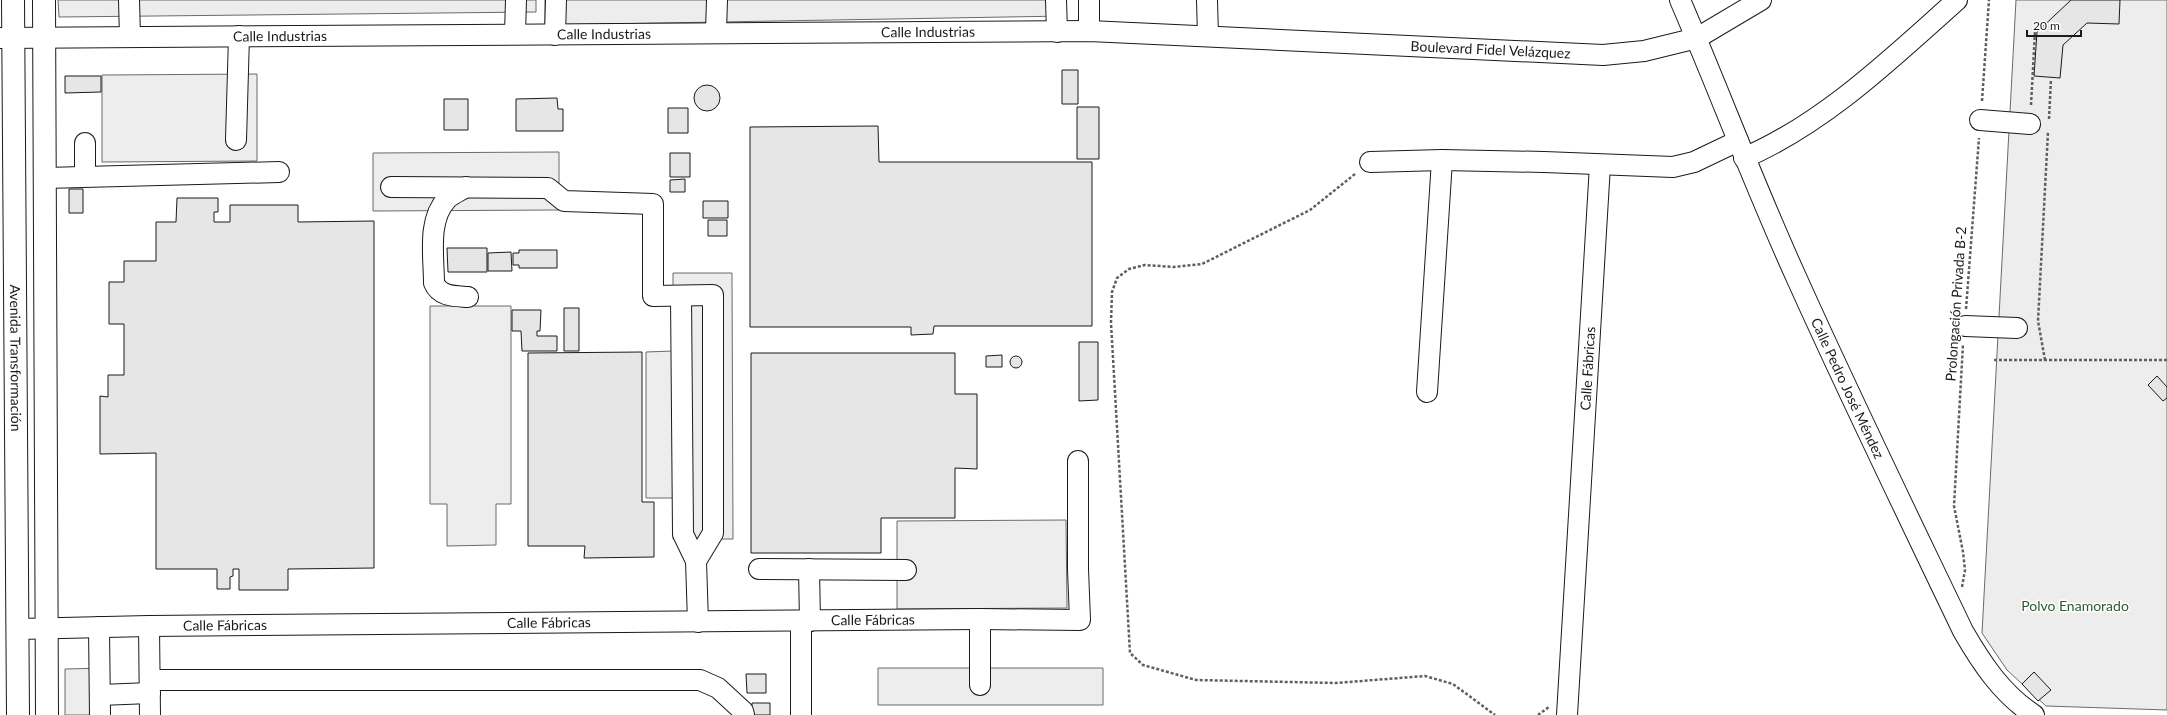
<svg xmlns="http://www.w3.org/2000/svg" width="2167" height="715" font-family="Lato,sans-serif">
  <rect width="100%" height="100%" fill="#fff"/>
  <path fill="#ededed" stroke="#6a6a6a" d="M 58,0 L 536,0 L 536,12 L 59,17 Z
    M 545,0 L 1065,0 L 1065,16 L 545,25 Z
    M 2016,0 L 2167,0 L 2167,710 L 2046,706 L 2007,670 L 1982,633 Z
    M 257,74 L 257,161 L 102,162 L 102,75 Z
    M 559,152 L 559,210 L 373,211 L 373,153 Z
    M 673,273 L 732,273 L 733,539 L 673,539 L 673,498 L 646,498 L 646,352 L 673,351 Z
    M 430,306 L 511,306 L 511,504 L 496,504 L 496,545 L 447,546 L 447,504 L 430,504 Z
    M 1066,520 L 1067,608 L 897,609 L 897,521 Z
    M 106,668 L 106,715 L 65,715 L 65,669 Z
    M 878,668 L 1103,668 L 1103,705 L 878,705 Z"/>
  <path fill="#e6e6e6" stroke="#1a1a1a" d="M 2071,0 L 2120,0 L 2119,24 L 2087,23 L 2063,45 L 2060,78 L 2034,76 L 2037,32 Z
    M 1062,70 L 1078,70 L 1078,104 L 1062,104 Z
    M 65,76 L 101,76 L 101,92 L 65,93 Z
    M694 98a13 13 0 1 1 26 0a13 13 0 1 1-26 0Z
    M 557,98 L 558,109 L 563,109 L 563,131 L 516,131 L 516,99 Z
    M 444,99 L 468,99 L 468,130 L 444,130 Z
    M 1077,107 L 1099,107 L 1099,159 L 1077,159 Z
    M 668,108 L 688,108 L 688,133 L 668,133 Z
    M 878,126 L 879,162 L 1092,162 L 1092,326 L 934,326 L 933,334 L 911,335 L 911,327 L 750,327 L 750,127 Z
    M 670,153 L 690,153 L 690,177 L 670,177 Z
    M 685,179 L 685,192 L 670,192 L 670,180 Z
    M 69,189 L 83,189 L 83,213 L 69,213 Z
    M 177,198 L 218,198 L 218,212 L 214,212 L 214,222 L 230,222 L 230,205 L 298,205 L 298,222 L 374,221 L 374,568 L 288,569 L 288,590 L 239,590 L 239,569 L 233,569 L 233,576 L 230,577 L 230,589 L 217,589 L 217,569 L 156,569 L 156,453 L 100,454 L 100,396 L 108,397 L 108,375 L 124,375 L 124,324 L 109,324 L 109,282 L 124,282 L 124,261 L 156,261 L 156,222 L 176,222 Z
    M 703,201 L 728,201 L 728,218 L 703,218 Z
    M 708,220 L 727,220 L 727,236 L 708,236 Z
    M 447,248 L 487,248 L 487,272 L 448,272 Z
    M 519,250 L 557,250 L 557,268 L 519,268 L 519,265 L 513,265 L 513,253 L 519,253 Z
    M 511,252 L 512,271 L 488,271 L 488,253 Z
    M 564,308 L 579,308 L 579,351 L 564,351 Z
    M 512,310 L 541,310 L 540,331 L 537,331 L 537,336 L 557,336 L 557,351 L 522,351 L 521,331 L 512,331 Z
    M 1079,342 L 1098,342 L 1098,400 L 1079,401 Z
    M 642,352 L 642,502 L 654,502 L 654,557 L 584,558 L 585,546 L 528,546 L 528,353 Z
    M 751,353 L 955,353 L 955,394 L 977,394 L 977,469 L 955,468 L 955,518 L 881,518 L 881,553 L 751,553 Z
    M 1002,355 L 1002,367 L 986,367 L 986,356 Z
    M1010 362a6 6 0 1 1 12 0a6 6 0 1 1-12 0Z
    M 2157,376 L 2167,387 L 2167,398 L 2163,401 L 2148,385 Z
    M 2034,672 L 2051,690 L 2038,701 L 2022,684 Z
    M 746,674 L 766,674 L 766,693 L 747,693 Z
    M 752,703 L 770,703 L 770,715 L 752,715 Z"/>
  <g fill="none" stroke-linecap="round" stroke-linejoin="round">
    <defs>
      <g id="minor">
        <path d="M 129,0 L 130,37"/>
        <path d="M 1056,0 L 1057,32"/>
        <path d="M 1089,0 L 1089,31"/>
        <path d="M 1207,0 L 1208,36"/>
        <path id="s1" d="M 1680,0 C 1720,93 1755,187 1797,279 C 1850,397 1907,514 1963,631 C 1982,664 2002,694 2034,715"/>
        <path d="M 716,32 L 717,0"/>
        <path d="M 515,34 L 516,0"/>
        <path d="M 555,35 L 556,0"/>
        <path id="s2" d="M 0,38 L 1089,31 L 1603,55 L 1644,51 L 1697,38 L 1761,0"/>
        <path d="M 1980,120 L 2030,124"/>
        <path d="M 236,140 L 239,36"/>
        <path d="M 85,143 L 85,176"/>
        <path d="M 1744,158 C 1825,123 1892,58 1957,0"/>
        <path d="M 1370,162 L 1442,160 L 1544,162 L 1673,167 L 1694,162 L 1738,141"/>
        <path d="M 45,178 L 279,172"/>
        <path d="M 391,187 L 548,188 L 564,201 L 653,204 L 653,296 L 713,295 L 713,533 L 696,561 L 698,622"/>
        <path d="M 466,187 C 460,191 452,194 447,199 C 427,220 434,257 434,283 C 440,297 455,296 468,297"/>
        <path d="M 681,296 L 683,534 L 696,561"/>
        <path d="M 1965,326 L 2017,328"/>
        <path d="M 1427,392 L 1442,160"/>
        <path d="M 759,569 L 906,570"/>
        <path d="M 809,569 L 810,621"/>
        <path d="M 980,619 L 980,685"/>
        <path d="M 801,621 L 801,715"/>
        <path d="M 149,626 L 150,715"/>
        <path d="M 99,627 L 100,715"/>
        <path id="s3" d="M 18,629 L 149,626 L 980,619 L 1080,620 L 1078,569 L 1078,461"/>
        <path d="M 150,680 L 700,680 L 718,688 L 743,711 L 744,715"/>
        <path d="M 100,695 L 150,693"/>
        <path id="s4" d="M 1567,715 L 1600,165"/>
      </g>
      <g id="major">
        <path id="s5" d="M 13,0 L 18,715"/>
        <path d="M 44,0 L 47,715"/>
      </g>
    </defs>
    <use href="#minor" stroke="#1a1a1a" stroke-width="22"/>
    <use href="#major" stroke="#1a1a1a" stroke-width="24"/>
    <path stroke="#5f5f5f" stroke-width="2.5" stroke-dasharray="3 2" stroke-linecap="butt" d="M 1982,101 L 1989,0
      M 2031,105 L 2035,32
      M 2049,119 L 2051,79
      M 1355,174 L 1310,210 L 1202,264 L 1174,267 L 1145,265 L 1129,269 L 1117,278 L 1112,292 L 1111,323 L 1130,653 L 1143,665 L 1196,680 L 1336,683 L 1425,676 L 1453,684 L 1495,715
      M 1966,309 L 1979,138
      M 1994,360 L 2167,360
      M 2045,360 L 2038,321 L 2048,132
      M 1962,587 L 1965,570 L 1963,552 L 1954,506 L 1963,344
      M 1538,715 L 1549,707"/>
    <use href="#minor" stroke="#fff" stroke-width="20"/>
    <use href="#major" stroke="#fff" stroke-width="22"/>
  </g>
  <g text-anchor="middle" stroke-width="3" stroke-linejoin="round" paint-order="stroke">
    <g font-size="14" fill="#1a1a1a" stroke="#fff">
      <text dy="5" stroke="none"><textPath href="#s2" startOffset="928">Calle Industrias</textPath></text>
      <text dy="5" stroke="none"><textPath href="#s2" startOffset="604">Calle Industrias</textPath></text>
      <text dy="5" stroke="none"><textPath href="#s2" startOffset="280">Calle Industrias</textPath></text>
      <text dy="5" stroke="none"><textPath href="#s2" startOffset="1491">Boulevard Fidel Velázquez</textPath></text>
      <text transform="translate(1956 304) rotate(-86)" y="5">Prolongación Privada B-2</text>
      <text dy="5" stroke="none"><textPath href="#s5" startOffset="358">Avenida Transformación</textPath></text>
      <text dy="5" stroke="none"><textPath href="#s4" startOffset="347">Calle Fábricas</textPath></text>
      <text dy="5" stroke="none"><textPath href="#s1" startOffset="423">Calle Pedro José Méndez</textPath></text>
      <text dy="5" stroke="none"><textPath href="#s3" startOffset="855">Calle Fábricas</textPath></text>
      <text dy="5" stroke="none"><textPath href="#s3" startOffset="531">Calle Fábricas</textPath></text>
      <text dy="5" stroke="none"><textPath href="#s3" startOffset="207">Calle Fábricas</textPath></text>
    </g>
    <g font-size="14" fill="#2b5a34" stroke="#fff">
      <text x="2075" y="611">Polvo Enamorado</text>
    </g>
  </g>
  <path d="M2027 30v6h54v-6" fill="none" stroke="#1a1a1a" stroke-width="2"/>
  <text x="2033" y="30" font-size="12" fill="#1a1a1a" stroke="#ffffff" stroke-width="3" paint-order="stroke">20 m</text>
</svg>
